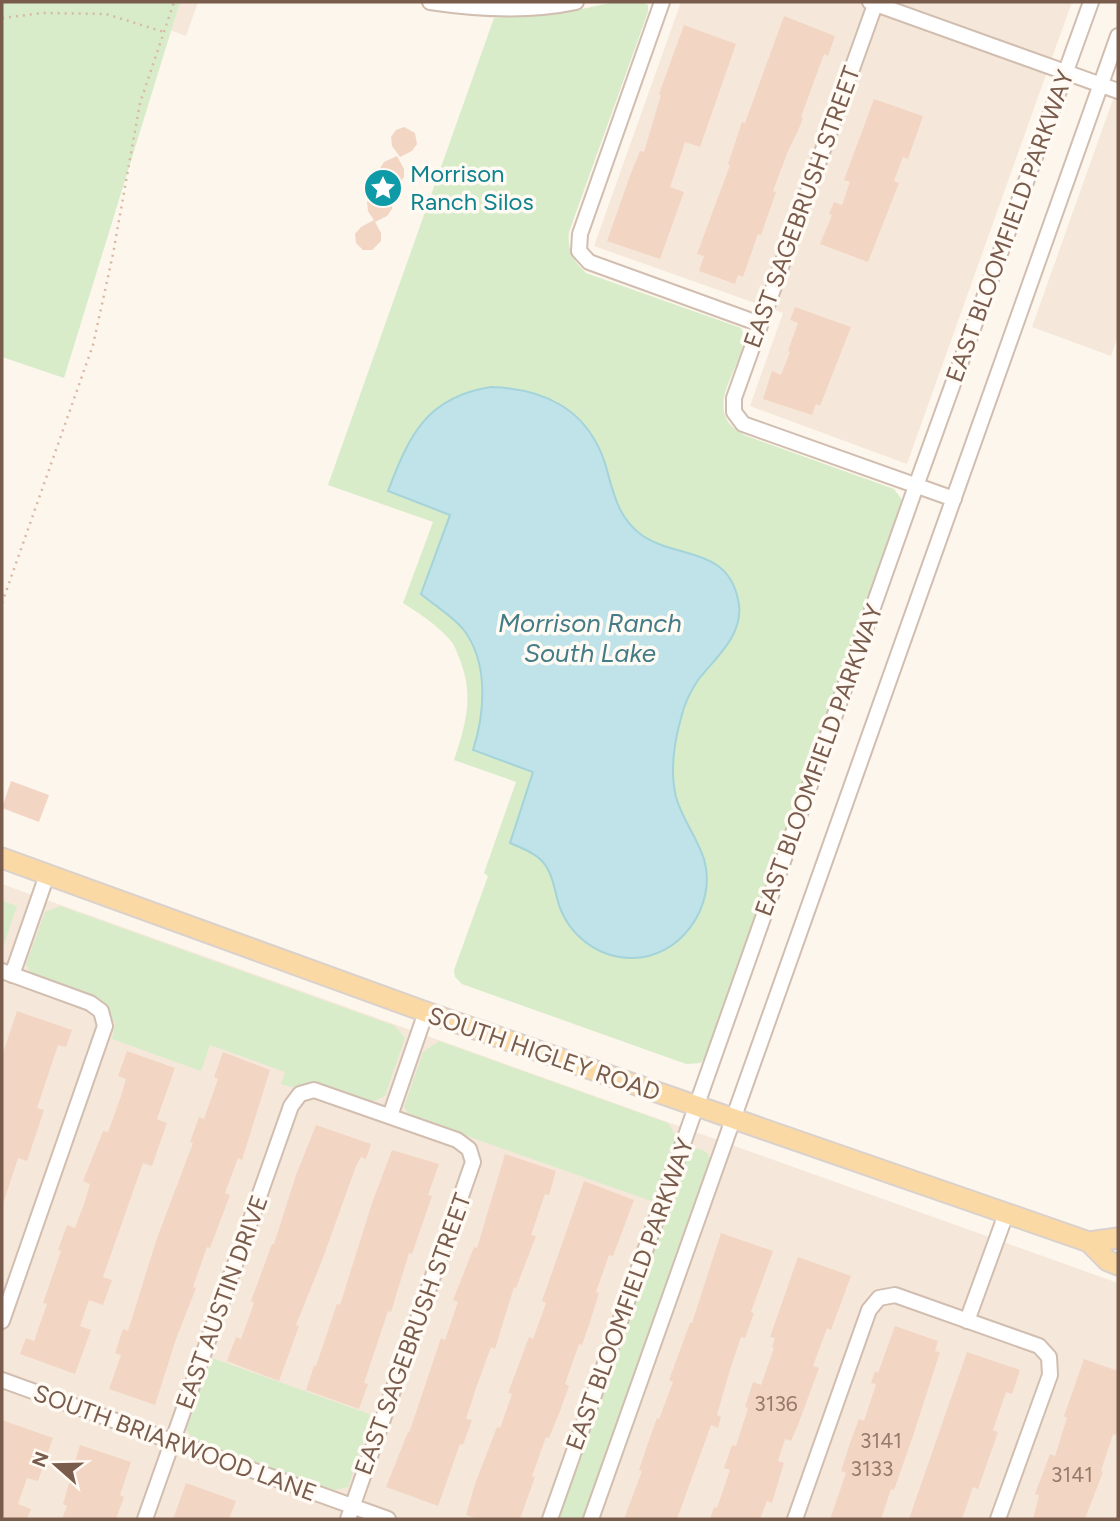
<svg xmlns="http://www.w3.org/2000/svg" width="1120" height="1521" font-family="Figtree,sans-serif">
  <rect width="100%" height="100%" fill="#fdf6ec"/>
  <path fill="#f5e8da" d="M 2,2 L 198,2 L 186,36 L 146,21 Z
    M 681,2 L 1072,2 L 907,464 L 750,406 L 783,313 L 594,246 Z
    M 1118,85 L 1118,335 L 1111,356 L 1032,327 Z
    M 2,884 L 1118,1283 L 1118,1519 L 2,1519 Z"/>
  <path fill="#d8ecc9" d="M 2,2 L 180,2 L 64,378 L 2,357 Z
    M 615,2 L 643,2 L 648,5 L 648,12 L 569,232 C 567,250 573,261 586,273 L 741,328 C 754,353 711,391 727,420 C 731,427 738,431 744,435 L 894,489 L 903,501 L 901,510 L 707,1054 L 701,1063 L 686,1064 L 462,984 L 455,977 L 454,970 L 488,876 L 484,873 L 516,782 L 454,760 C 466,724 474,696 460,660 C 457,653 455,645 450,640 C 437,625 420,614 403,603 L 433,522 L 328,485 L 494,18 L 572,11 Z
    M 2,901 L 17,906 L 2,950 Z
    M 60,906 L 395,1026 L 405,1038 L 385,1096 L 372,1102 L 314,1083 L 292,1087 L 281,1084 L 285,1072 L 210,1045 L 201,1071 L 112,1039 L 115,1023 L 100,1001 L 31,974 L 26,964 L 45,912 Z
    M 439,1041 L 668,1123 L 677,1138 L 654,1202 L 410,1116 L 404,1107 L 423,1052 Z
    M 697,1149 C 707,1150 709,1154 711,1163 L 585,1519 L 556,1519 L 685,1156 L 690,1150 Z
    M 212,1358 L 372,1415 L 348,1487 L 334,1490 L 193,1440 L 186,1429 Z"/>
  <path fill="#bfe3e8" stroke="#a5d3da" stroke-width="2" d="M 491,387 C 545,389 587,409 605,463 C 613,491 617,518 643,536 C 678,559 727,547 738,599 C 746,633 717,656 698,680 C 690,692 684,705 681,718 C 674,743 670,772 676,797 C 682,819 697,837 704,859 C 718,906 679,960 630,958 C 597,957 569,935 559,905 C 554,889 553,873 542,861 C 534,852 521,848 510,843 L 533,772 L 473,750 C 485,713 489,662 463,629 C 451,615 435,606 421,594 L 450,515 L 388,491 C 409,436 426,397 491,387 Z"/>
  <path fill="#f3d5c3" d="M 784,16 L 835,36 L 828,56 L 824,54 L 801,117 L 803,118 L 798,131 L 788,151 L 773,191 L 776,192 L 761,235 L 758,234 L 743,277 L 738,275 L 735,284 L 699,271 L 704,256 L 697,254 L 730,165 L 728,164 L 742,122 L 745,123 Z
    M 684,25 L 736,44 L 700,147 L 685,142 L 670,187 L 684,192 L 660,259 L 607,241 L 631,173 L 640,151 L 644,152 L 661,95 L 659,94 Z
    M 874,99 L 923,116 L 908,159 L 903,157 L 894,181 L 899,183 L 868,262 L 820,244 L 832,215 L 829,214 L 834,202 L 842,205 L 850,182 L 844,180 Z
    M 404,127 L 415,133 L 417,144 L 412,151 L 400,157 L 392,146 L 391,137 L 396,130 Z
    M 397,156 L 404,169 L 404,177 L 399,184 L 387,189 L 380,179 L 379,170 L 384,162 Z
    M 385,188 L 392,201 L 392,209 L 387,216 L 375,222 L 368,211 L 367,202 L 372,195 Z
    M 374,220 L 381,233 L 381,241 L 372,250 L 363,250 L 356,243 L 355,234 L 361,227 Z
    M 795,307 L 851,327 L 820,406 L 816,404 L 812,415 L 763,399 L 772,371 L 781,375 L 790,352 L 788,351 L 798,323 L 790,320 Z
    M 11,781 L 49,795 L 39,822 L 2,808 Z
    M 17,1011 L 72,1030 L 66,1047 L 58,1045 L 37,1108 L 44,1110 L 27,1161 L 18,1158 L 4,1201 L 2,1201 L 2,1056 Z
    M 127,1051 L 175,1068 L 157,1119 L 167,1123 L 152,1166 L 143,1163 L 103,1277 L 112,1280 L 103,1305 L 89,1300 L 80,1326 L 91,1330 L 75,1374 L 20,1354 L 26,1338 L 34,1341 L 47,1304 L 43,1303 L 61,1251 L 58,1250 L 67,1225 L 75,1228 L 85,1201 L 90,1184 L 83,1181 L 103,1131 L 108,1132 L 121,1096 L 126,1079 L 118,1076 Z
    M 223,1052 L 270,1070 L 242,1160 L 238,1158 L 225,1193 L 230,1195 L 210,1248 L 207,1247 L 193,1287 L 196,1288 L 176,1339 L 155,1405 L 109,1389 L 121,1355 L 115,1353 L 123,1329 L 128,1331 L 157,1238 L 193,1143 L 190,1142 L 199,1117 L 204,1119 L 218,1079 L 214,1077 Z
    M 316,1125 L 371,1144 L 366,1159 L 361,1157 L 356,1166 L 323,1258 L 296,1325 L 299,1326 L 279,1381 L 227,1361 L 236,1337 L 241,1339 L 254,1303 L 251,1301 L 272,1244 L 274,1244 L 296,1175 Z
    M 392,1150 L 439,1164 L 428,1195 L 432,1196 L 412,1254 L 409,1253 L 391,1312 L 388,1311 L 364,1383 L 368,1384 L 359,1409 L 306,1390 L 314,1366 L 316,1366 L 337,1304 L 340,1305 L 372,1203 Z
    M 505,1154 L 556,1171 L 549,1195 L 545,1194 L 531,1235 L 536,1236 L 516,1288 L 514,1287 L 495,1349 L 491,1347 L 476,1388 L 466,1419 L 472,1420 L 463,1445 L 460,1444 L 438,1506 L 386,1487 L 408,1432 L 409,1433 L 441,1338 L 445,1340 L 458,1302 L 453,1300 L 474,1247 L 477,1248 Z
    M 584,1181 L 634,1200 L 613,1256 L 609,1255 L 596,1292 L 599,1293 L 590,1322 L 582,1345 L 579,1344 L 565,1384 L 569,1386 L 560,1411 L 549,1438 L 546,1437 L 532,1476 L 535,1477 L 520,1519 L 479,1519 L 466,1515 L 475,1484 L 497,1427 L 500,1428 L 512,1394 L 508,1393 L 529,1337 L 533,1339 L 546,1303 L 542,1301 Z
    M 721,1233 L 773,1251 L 751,1312 L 754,1313 L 745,1338 L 741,1337 L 729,1373 L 717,1415 L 721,1417 L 718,1428 L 711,1425 L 677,1519 L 624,1519 L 642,1471 L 639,1470 L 648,1443 L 657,1418 L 659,1419 L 673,1382 L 669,1380 L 690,1323 L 692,1323 Z
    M 798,1257 L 851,1276 L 831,1330 L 827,1328 L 813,1366 L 819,1368 L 798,1425 L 791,1441 L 785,1439 L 778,1461 L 784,1463 L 772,1503 L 767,1501 L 760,1519 L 710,1519 L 714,1507 L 717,1508 L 730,1470 L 724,1468 L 732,1445 L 736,1446 L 748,1408 L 745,1407 L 753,1382 L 761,1385 L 774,1348 L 772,1347 L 775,1338 L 770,1337 Z
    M 895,1326 L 938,1341 L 935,1351 L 940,1352 L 912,1439 L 894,1490 L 891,1489 L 881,1519 L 830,1519 L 846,1473 L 841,1471 L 850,1443 L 859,1419 L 864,1421 L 876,1384 L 871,1383 L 875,1371 L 878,1373 Z
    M 967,1352 L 1020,1370 L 1012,1394 L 1006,1392 L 993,1430 L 998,1432 L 978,1489 L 973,1487 L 962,1519 L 909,1519 Z
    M 1084,1359 L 1118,1371 L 1118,1428 L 1116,1435 L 1113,1434 L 1101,1471 L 1103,1472 L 1085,1519 L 1033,1519 L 1039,1495 L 1035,1494 L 1050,1454 L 1055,1456 L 1067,1418 L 1064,1416 Z
    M 2,1420 L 53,1438 L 38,1481 L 27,1478 L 18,1504 L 31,1509 L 27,1519 L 2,1519 Z
    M 80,1445 L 131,1462 L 120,1495 L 124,1497 L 116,1519 L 62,1519 L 67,1506 L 63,1504 Z
    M 186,1483 L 236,1501 L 229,1519 L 173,1519 Z"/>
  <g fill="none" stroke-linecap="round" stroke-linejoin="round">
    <defs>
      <path id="minor" d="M 430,2 C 477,9 530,12 576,2
        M 662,2 L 580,234 L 579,251 L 589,262 L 760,324
        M 870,2 L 1118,91
        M 876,2 L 734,398 L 734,412 L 743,424 L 954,499
        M 2,971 L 90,1003 L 101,1011 L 105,1026 L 2,1321
        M 12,975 L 47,875
        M 390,1116 L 426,1012
        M 967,1321 L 1006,1214
        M 2,1380 L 388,1519
        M 145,1519 L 291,1106 L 300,1094 L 314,1090 L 457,1140 L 469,1149 L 473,1162 L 348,1519
        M 550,1519 L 916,486 L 1091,2
        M 591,1519 L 1118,36
        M 795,1519 L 869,1310 L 879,1298 L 895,1295 L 1039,1346 L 1049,1357 L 1050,1375 L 998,1519"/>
      <path id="major" d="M 2,858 L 426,1012 L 1089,1242 L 1108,1261 L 1118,1265
        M 1089,1242 L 1118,1238"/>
    </defs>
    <use href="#minor" stroke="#d1beb0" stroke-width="18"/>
    <use href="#major" stroke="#dad1cd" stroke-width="23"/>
    <path stroke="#d9b8a5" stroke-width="2.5" stroke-dasharray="2 5" stroke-linecap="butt" d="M 2,18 L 43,13 L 106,14 L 164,32
      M 2,603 L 93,345 L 113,254 L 140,103 L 174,2"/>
    <use href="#minor" stroke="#fff" stroke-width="14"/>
    <use href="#major" stroke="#fbd9a5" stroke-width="19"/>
  </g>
  <defs>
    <symbol id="sight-disc" viewBox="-11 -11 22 22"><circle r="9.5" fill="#0f9aa8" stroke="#fffaf3"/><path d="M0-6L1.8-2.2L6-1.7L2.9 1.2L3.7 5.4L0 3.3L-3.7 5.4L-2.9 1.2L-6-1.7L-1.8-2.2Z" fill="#fff"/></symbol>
  </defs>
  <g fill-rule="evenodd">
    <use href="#sight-disc" x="361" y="166" width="44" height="44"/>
  </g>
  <g text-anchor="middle" stroke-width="7" stroke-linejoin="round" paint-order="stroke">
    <g font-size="21" fill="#987a6a">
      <text x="776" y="1411">3136</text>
      <text x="881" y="1448">3141</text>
      <text x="872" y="1476">3133</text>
      <text x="1072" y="1482">3141</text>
    </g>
    <g font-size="24" fill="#0d838f" stroke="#fffaf3" text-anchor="start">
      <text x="410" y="182">Morrison<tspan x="410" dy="28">Ranch Silos</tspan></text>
    </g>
    <g font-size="24" fill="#7a5c4d" stroke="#fffaf3">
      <text transform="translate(802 207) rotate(-70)" y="8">EAST SAGEBRUSH STREET</text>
      <text transform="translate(1010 226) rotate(-70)" y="8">EAST BLOOMFIELD PARKWAY</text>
      <text transform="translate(819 760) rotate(-70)" y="8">EAST BLOOMFIELD PARKWAY</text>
      <text transform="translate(544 1054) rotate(19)" y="8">SOUTH HIGLEY ROAD</text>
      <text transform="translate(630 1294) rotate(-70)" y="8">EAST BLOOMFIELD PARKWAY</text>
      <text transform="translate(222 1302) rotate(-70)" y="8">EAST AUSTIN DRIVE</text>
      <text transform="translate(413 1334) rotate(-70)" y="8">EAST SAGEBRUSH STREET</text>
      <text transform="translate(175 1443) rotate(20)" y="8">SOUTH BRIARWOOD LANE</text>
    </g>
    <g font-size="26" font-style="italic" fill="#437c86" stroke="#fffaf3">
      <text x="590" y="632">Morrison Ranch<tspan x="590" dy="30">South Lake</tspan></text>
    </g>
  </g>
  <rect width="1120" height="1521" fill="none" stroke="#7a5c4d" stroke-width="7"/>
  <g transform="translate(56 1465) rotate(290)" stroke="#fffaf3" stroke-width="5" paint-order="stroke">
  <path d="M0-5L12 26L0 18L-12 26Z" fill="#7a5c4d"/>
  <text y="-10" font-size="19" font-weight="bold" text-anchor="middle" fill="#7a5c4d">N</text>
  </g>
</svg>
